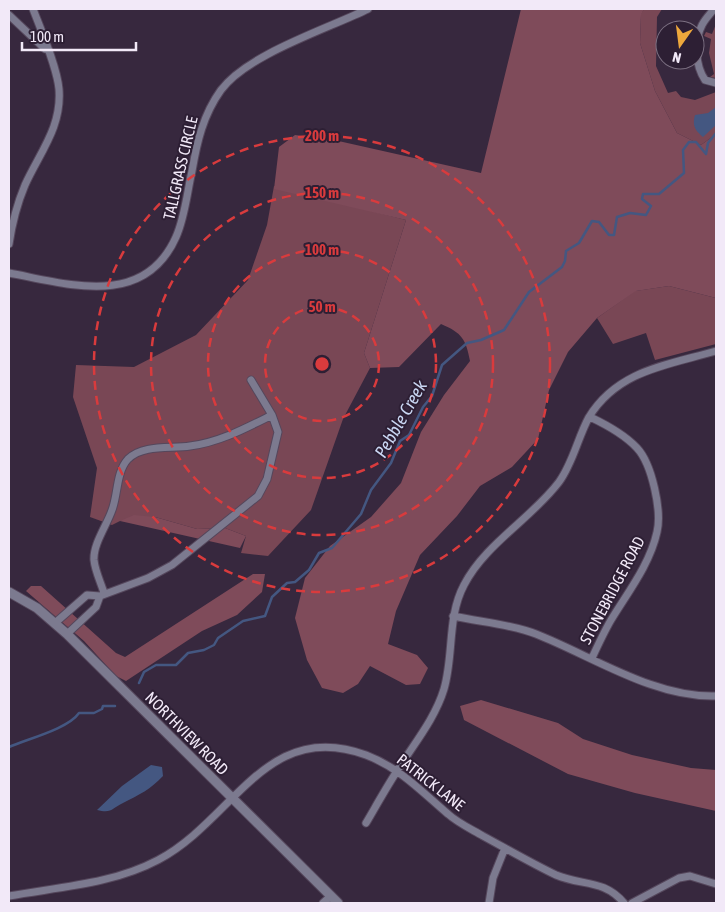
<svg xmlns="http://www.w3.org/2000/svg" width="725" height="912" font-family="'Asap Condensed',sans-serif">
  <rect width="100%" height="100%" fill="#37283e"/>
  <path fill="#794755" d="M 644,9 L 662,9 L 657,17 L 656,66 L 668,93 L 676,91 L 681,97 L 695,100 L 716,92 L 716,134 L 701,145 L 677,133 L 655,91 L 640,43 L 641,14 Z
    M 716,24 L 716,78 L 710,77 L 714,74 L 709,53 L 711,39 L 704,36 L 706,32 L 712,34 Z
    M 274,186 L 406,220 L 364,353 L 370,368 L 343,419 L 311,510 L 268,556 L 241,553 L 246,536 L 225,528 L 197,529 L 155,517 L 120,521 L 112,525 L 90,517 L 97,468 L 73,397 L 76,365 L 134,367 L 196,335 L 248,280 L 267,225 Z
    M 669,286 L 716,298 L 716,344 L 655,360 L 646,333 L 613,344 L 597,318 L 635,291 Z"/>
  <path fill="#7f4b5a" d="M 521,9 L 644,9 L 641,15 L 640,43 L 655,91 L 677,133 L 701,145 L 716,134 L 716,298 L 669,286 L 636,291 L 597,318 L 568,352 L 549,390 L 538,439 L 512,467 L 480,486 L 457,516 L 420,555 L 396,611 L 388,644 L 417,655 L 428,668 L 420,684 L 406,685 L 370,666 L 358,684 L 343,693 L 322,688 L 307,660 L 295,618 L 305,578 L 330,546 L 371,517 L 401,483 L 421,432 L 444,395 L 470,361 C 466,339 462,333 441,324 L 399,367 L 370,368 L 364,353 L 406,220 L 274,189 L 279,147 L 295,135 L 334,140 L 481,173 Z
    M 134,515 L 155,517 L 197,529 L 225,528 L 246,536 L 240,548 L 120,521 Z
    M 253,574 L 265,574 L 262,592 L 237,615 L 202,631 L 126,681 L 116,676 L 84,641 L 26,591 L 31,586 L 41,586 L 116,653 L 125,657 Z
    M 481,700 L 558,723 L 583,739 L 632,755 L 691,768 L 716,770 L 716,811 L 635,793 L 568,774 L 464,720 L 460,706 Z"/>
  <path fill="#445781" d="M 716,107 L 716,125 L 703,137 C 695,130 692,126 695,115 L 708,113 Z
    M 151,765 L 162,767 L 163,776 C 151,789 139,795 123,803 C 112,808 112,814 97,810 L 122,786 Z"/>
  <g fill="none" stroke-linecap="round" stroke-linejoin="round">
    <path stroke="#445781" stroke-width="2.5" d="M 139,683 L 144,672 L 156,665 L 176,665 L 188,653 L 204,650 L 214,645 L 218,638 L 243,621 L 265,616 L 272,597 L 287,583 L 295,582 L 309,570 L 319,553 L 332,548 L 361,514 L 371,490 L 391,463 L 400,441 L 409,435 L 423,407 L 432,396 L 442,365 L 467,343 L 481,340 L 504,330 L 529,292 L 562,267 L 565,261 L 566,251 L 579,243 L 592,221 L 599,222 L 609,235 L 614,235 L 617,217 L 630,213 L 646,215 L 651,206 L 642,199 L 643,194 L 659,194 L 684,173 L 683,150 L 689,142 L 696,142 L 706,154 L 708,143 L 716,133
      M 9,747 C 27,739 68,729 79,713 L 94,713 L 102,709 L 103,706 L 115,706"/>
    <defs>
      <path id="minor" d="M 714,9 C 710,14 705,19 702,25 C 694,41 695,65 705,80 L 716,83
        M 9,15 L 45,49
        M 9,244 C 12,224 17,204 25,185 C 40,152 62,127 59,89 C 57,67 41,30 33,9
        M 9,273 C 68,284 144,309 176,237 C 185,217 187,193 192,171 C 197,142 203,115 221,90 C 248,54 327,29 368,9
        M 590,417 C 607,425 624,434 637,448 C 652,464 662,511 657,532 C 650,564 628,592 611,620 C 604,632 598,645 592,658
        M 104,593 C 101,583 95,571 94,560 C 93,544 107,525 112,510 C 118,495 116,472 128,459 C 143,444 171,449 190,446 C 220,442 246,428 272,415
        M 100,596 L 148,578 L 172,565 L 258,496 L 267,479 L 278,432 L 272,415 L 251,380
        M 453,616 C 480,622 511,624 536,634 C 592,656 654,698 716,696
        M 55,623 L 87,595 L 100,596 L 96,607 L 67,634
        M 366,823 C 376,806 386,788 397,771 C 413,745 435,719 444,689 C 454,655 447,617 464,585 C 485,544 532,518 559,482 C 573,463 578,437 589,417 C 618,370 668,365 716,351
        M 9,896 C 59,887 113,884 158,860 C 234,820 266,718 366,755 C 400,768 421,791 448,814 C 458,823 471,829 483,836 C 507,849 531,863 556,875 C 582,886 604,879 624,903
        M 323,903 L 331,896
        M 489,903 L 493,878 L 505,848
        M 632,903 L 679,878 L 690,876 L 716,884"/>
      <path id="tertiary" d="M 9,592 L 37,608 L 67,634 L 338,903"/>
    </defs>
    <use href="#minor" stroke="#55475c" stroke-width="9"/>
    <use href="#tertiary" stroke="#55475c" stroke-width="11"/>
    <use href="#minor" stroke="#7c7a8f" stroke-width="7"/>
    <use href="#tertiary" stroke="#7c7a8f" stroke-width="9"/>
  </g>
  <g fill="none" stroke="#d93b3d" stroke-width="2.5" stroke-dasharray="9 6">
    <circle cx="322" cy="364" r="57"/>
    <circle cx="322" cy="364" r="114"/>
    <circle cx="322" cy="364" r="171"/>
    <circle cx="322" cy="364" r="228"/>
  </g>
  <g text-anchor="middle" stroke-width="4" stroke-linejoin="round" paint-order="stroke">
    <g font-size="16" fill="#f2e9f8" stroke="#2d1f34">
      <text transform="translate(180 168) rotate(-77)" y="6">TALLGRASS CIRCLE</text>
      <text transform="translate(612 590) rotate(-62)" y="6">STONEBRIDGE ROAD</text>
      <text transform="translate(187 733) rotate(45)" y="6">NORTHVIEW ROAD</text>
      <text transform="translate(431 782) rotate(38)" y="6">PATRICK LANE</text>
    </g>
    <g font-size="18" font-style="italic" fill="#c9d6f2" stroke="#2d1f34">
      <text transform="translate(401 419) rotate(-60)" y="6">Pebble Creek</text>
    </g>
  </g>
  <circle cx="322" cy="364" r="8" fill="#d93b3d" stroke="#2d1f34" stroke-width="2.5"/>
  <g font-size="15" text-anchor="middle" font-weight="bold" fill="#d93b3d" stroke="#2d1f34" stroke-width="4" stroke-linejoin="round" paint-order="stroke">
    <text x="322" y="141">200 m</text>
    <text x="322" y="198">150 m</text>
    <text x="322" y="255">100 m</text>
    <text x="322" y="312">50 m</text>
  </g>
  <rect width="725" height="912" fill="none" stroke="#f2e9f8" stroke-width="20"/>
  <g transform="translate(680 45) rotate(194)"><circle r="24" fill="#2d1f34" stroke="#7c7082"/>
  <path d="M0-4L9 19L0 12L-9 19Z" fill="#eea83c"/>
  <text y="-8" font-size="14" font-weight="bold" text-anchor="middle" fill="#f2e9f8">N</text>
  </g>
  <path d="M22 42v8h114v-8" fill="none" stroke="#f2e9f8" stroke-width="2.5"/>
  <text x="30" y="42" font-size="15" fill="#f2e9f8" stroke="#2d1f34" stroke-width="4" paint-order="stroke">100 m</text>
</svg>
